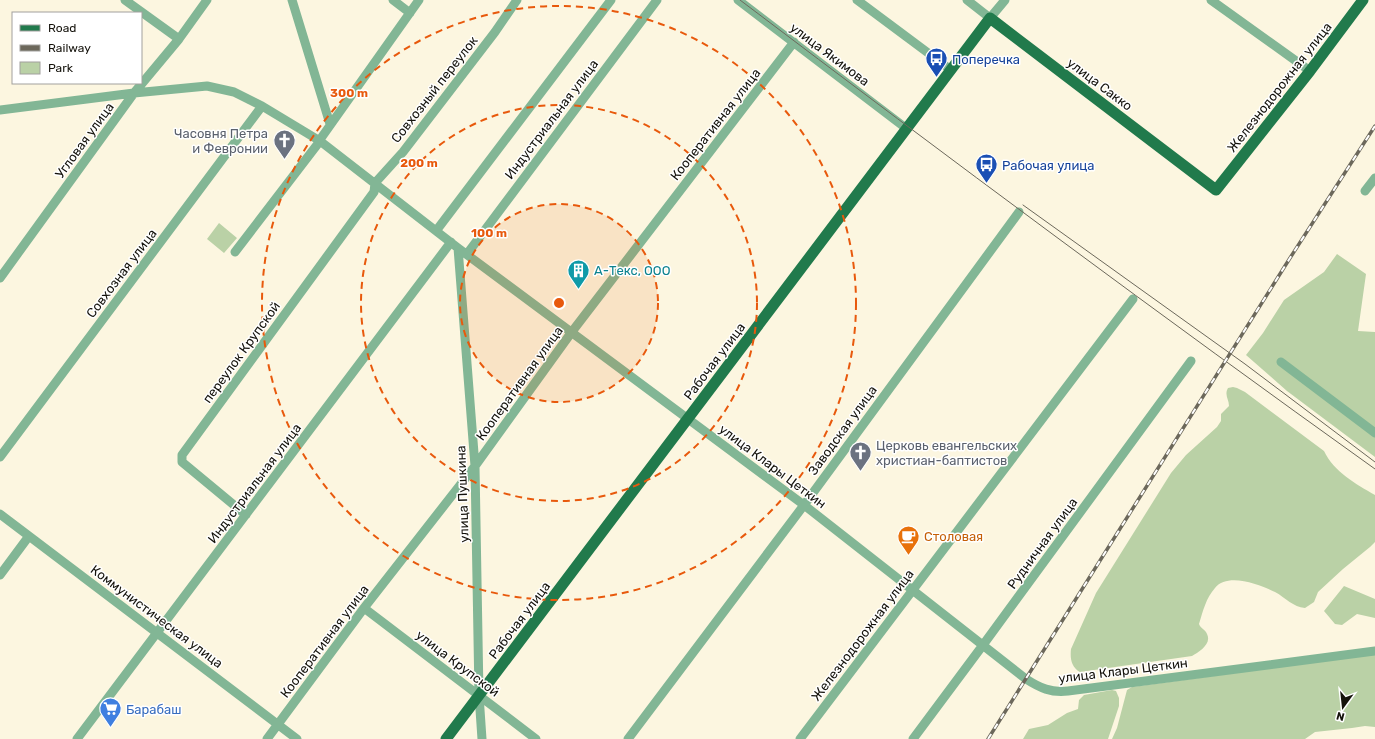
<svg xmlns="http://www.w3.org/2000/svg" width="1375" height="739" font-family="Rubik,sans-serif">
  <rect width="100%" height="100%" fill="#fcf6e0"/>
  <path fill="#bad1a6" d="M 219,223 L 237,238 L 224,253 L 207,239 Z
    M 1337,254 L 1366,274 L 1358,331 L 1375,332 L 1375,457 L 1287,391 L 1246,355 L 1263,333 L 1284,300 L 1324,272 Z
    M 1233,387 L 1237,388 L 1245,392 L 1324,451 C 1334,472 1356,484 1375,495 L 1375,542 L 1370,547 L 1343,569 L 1318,592 L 1314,602 L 1305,608 C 1293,607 1286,598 1275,592 C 1260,585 1228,572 1215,588 C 1206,598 1203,611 1199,624 C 1201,629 1205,629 1207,634 C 1212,644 1199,652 1192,656 L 1080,672 C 1071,667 1070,658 1071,649 L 1096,593 L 1171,473 L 1186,455 L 1217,427 L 1221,421 L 1221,414 L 1229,406 C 1229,399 1224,395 1228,388 Z
    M 1344,586 L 1375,599 L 1375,618 L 1357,614 L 1342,625 L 1335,624 L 1324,611 Z
    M 1375,654 L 1375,727 L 1365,726 L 1352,728 L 1315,732 L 1305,739 L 1112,739 L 1117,728 L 1127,690 L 1132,687 Z
    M 1112,690 L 1116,691 L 1119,698 L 1119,706 L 1108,739 L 1023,739 L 1029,729 L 1048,725 L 1067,713 L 1078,709 L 1079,700 L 1084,695 Z"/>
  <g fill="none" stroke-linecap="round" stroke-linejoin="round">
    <path stroke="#82b695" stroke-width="9" d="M 125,0 L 179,39
      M 292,0 L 330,124
      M 393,0 L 410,13
      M 738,0 L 907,129
      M 857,0 L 951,70
      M 967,0 L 990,18 L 1005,0
      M 1211,0 L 1310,71
      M 0,110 L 134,93 L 207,86 L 234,92 L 262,106 L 320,141 L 458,248 L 804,505 L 1026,679 C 1040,688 1051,693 1068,691 L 1375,651
      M 319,141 L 419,0
      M 1365,191 L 1375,178
      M 436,231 L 611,0
      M 458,248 L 475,466 L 479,695 L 482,739
      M 235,252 L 320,141
      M 467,254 L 657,0
      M 0,278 L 134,93 L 179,39 L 207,0
      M 1281,362 L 1375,433
      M 0,457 L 262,106
      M 0,514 L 297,739
      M 246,515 L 182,462 L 182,455 L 374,192 L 375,183 L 403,152 L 495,32 L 517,0
      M 0,575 L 29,536
      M 364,608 L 536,739
      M 77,739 L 451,242
      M 267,739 L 364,608 L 475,466 L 571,333 L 794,42
      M 628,739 L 804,505 L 1019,212
      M 800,739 L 1133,299
      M 913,739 L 983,645 L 1191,361"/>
    <path stroke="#217a4c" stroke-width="11" d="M 446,739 L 990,18 L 1216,190 L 1310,71 L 1363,0"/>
    <path stroke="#6c685b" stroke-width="1" d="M 740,0 C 950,159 1161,316 1375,469
      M 1023,205 L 1245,364 L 1375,462"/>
    <defs>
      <path id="rail" d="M 988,739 L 1290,258 L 1375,126"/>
    </defs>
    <use href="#rail" stroke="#6c685b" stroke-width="3.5"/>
    <use href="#rail" stroke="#fff" stroke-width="2" stroke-dasharray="6" stroke-linecap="butt"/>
  </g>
  <circle cx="559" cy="303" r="99" fill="#e8590c" fill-opacity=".12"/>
  <g fill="none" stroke="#e8590c" stroke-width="2" stroke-dasharray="7 5">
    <circle cx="559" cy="303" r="99"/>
    <circle cx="559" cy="303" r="198"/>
    <circle cx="559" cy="303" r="297"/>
  </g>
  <defs>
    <symbol id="bus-pin" viewBox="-11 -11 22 30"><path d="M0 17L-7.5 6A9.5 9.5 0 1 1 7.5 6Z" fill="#1a4fb4" stroke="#fff"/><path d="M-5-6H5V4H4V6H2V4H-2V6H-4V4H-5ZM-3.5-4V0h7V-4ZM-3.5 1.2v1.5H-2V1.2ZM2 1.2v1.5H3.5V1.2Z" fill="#fff"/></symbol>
    <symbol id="church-pin" viewBox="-11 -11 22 30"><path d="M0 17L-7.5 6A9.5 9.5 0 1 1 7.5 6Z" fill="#6b7280" stroke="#fff"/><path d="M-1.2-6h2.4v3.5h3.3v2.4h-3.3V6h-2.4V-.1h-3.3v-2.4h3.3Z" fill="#fff"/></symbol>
    <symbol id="building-pin" viewBox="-11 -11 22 30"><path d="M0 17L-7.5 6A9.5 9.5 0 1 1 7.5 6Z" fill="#0f9aa8" stroke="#fff"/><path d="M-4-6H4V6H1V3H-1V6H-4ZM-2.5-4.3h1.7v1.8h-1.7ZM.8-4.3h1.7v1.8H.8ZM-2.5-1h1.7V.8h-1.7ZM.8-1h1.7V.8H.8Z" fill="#fff"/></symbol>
    <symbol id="cafe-pin" viewBox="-11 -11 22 30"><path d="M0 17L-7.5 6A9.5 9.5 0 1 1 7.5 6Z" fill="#e8710a" stroke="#fff"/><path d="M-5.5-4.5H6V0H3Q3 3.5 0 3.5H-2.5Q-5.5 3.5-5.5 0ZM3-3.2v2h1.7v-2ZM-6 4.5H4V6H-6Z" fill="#fff"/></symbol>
    <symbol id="supermarket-pin" viewBox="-11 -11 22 30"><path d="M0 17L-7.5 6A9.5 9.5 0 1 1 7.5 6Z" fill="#3f7fe0" stroke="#fff"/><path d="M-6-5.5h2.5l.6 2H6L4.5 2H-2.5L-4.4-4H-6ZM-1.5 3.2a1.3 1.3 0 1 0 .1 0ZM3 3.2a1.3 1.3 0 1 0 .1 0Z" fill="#fff"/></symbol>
  </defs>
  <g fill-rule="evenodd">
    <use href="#bus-pin" x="924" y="46" width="25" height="34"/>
    <use href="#church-pin" x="272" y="128" width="25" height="34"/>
    <use href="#bus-pin" x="974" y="152" width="25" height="34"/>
    <use href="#building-pin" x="566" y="258" width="25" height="34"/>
    <use href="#church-pin" x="848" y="440" width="25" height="34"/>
    <use href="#cafe-pin" x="896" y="524" width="25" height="34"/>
    <use href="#supermarket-pin" x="98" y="696" width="25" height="34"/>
  </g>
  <g text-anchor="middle" stroke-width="3" stroke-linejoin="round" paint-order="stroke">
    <g font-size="13" fill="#14120b" stroke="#fff">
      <text transform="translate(830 54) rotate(37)" y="5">улица Якимова</text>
      <text transform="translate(1100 84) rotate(37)" y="5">улица Сакко</text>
      <text transform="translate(1279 87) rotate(-52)" y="5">Железнодорожная улица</text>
      <text transform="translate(434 89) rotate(-52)" y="5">Совхозный переулок</text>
      <text transform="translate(551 119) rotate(-53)" y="5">Индустриальная улица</text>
      <text transform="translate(715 124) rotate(-52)" y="5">Кооперативная улица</text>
      <text transform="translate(84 140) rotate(-54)" y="5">Угловая улица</text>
      <text transform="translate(121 273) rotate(-53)" y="5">Совхозная улица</text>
      <text transform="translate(241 352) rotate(-54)" y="5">переулок Крупской</text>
      <text transform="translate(714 361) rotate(-53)" y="5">Рабочая улица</text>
      <text transform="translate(519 383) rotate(-54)" y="5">Кооперативная улица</text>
      <text transform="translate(842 430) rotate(-54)" y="5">Заводская улица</text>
      <text transform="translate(773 466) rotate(37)" y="5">улица Клары Цеткин</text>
      <text transform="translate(254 483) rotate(-53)" y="5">Индустриальная улица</text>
      <text transform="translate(462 494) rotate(-92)" y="5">улица Пушкина</text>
      <text transform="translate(1042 543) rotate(-54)" y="5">Рудничная улица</text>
      <text transform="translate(157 616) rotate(37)" y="5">Коммунистическая улица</text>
      <text transform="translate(519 620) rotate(-53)" y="5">Рабочая улица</text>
      <text transform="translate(862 635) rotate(-53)" y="5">Железнодорожная улица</text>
      <text transform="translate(324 641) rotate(-53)" y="5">Кооперативная улица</text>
      <text transform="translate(458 663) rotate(37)" y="5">улица Крупской</text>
      <text transform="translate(1123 670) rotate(-7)" y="5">улица Клары Цеткин</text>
    </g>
    <g font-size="13" fill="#164399" stroke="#fff" text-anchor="start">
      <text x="952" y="64">Поперечка</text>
      <text x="1002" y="170">Рабочая улица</text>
    </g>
    <g font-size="13" fill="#5b616d" stroke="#fff" text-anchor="end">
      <text x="268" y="138">Часовня Петра<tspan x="268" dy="15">и Февронии</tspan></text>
      <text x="876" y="450" text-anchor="start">Церковь евангельских<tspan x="876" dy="15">христиан-баптистов</tspan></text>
    </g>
    <g font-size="13" fill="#0d838f" stroke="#fff" text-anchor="start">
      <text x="594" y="275">А-Текс, ООО</text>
    </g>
    <g font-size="13" fill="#c56008" stroke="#fff" text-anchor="start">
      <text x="924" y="541">Столовая</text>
    </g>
    <g font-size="13" fill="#366cbe" stroke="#fff" text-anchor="start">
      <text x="126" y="714">Барабаш</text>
    </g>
  </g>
  <circle cx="559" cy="303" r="6" fill="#e8590c" stroke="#fff" stroke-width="2"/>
  <g font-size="12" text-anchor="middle" font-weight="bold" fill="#e8590c" stroke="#fff" stroke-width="3" stroke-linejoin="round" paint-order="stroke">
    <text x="349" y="97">300 m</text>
    <text x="419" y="167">200 m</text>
    <text x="489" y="237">100 m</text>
  </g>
  <rect x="12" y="12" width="130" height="72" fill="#ffffff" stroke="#a1a09d"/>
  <rect x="20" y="25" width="20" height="6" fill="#217a4c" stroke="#a1a09d"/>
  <text x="48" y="32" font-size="12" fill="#14120b">Road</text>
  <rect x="20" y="45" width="20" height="6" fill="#6c685b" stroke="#a1a09d"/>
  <text x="48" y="52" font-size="12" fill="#14120b">Railway</text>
  <rect x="20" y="62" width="20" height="12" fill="#bad1a6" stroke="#a1a09d"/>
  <text x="48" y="72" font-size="12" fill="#14120b">Park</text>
  <g transform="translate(1343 707) rotate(195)" stroke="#ffffff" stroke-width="3" paint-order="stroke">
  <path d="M0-3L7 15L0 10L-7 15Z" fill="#14120b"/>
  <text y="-6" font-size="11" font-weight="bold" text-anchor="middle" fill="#14120b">N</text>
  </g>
</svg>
